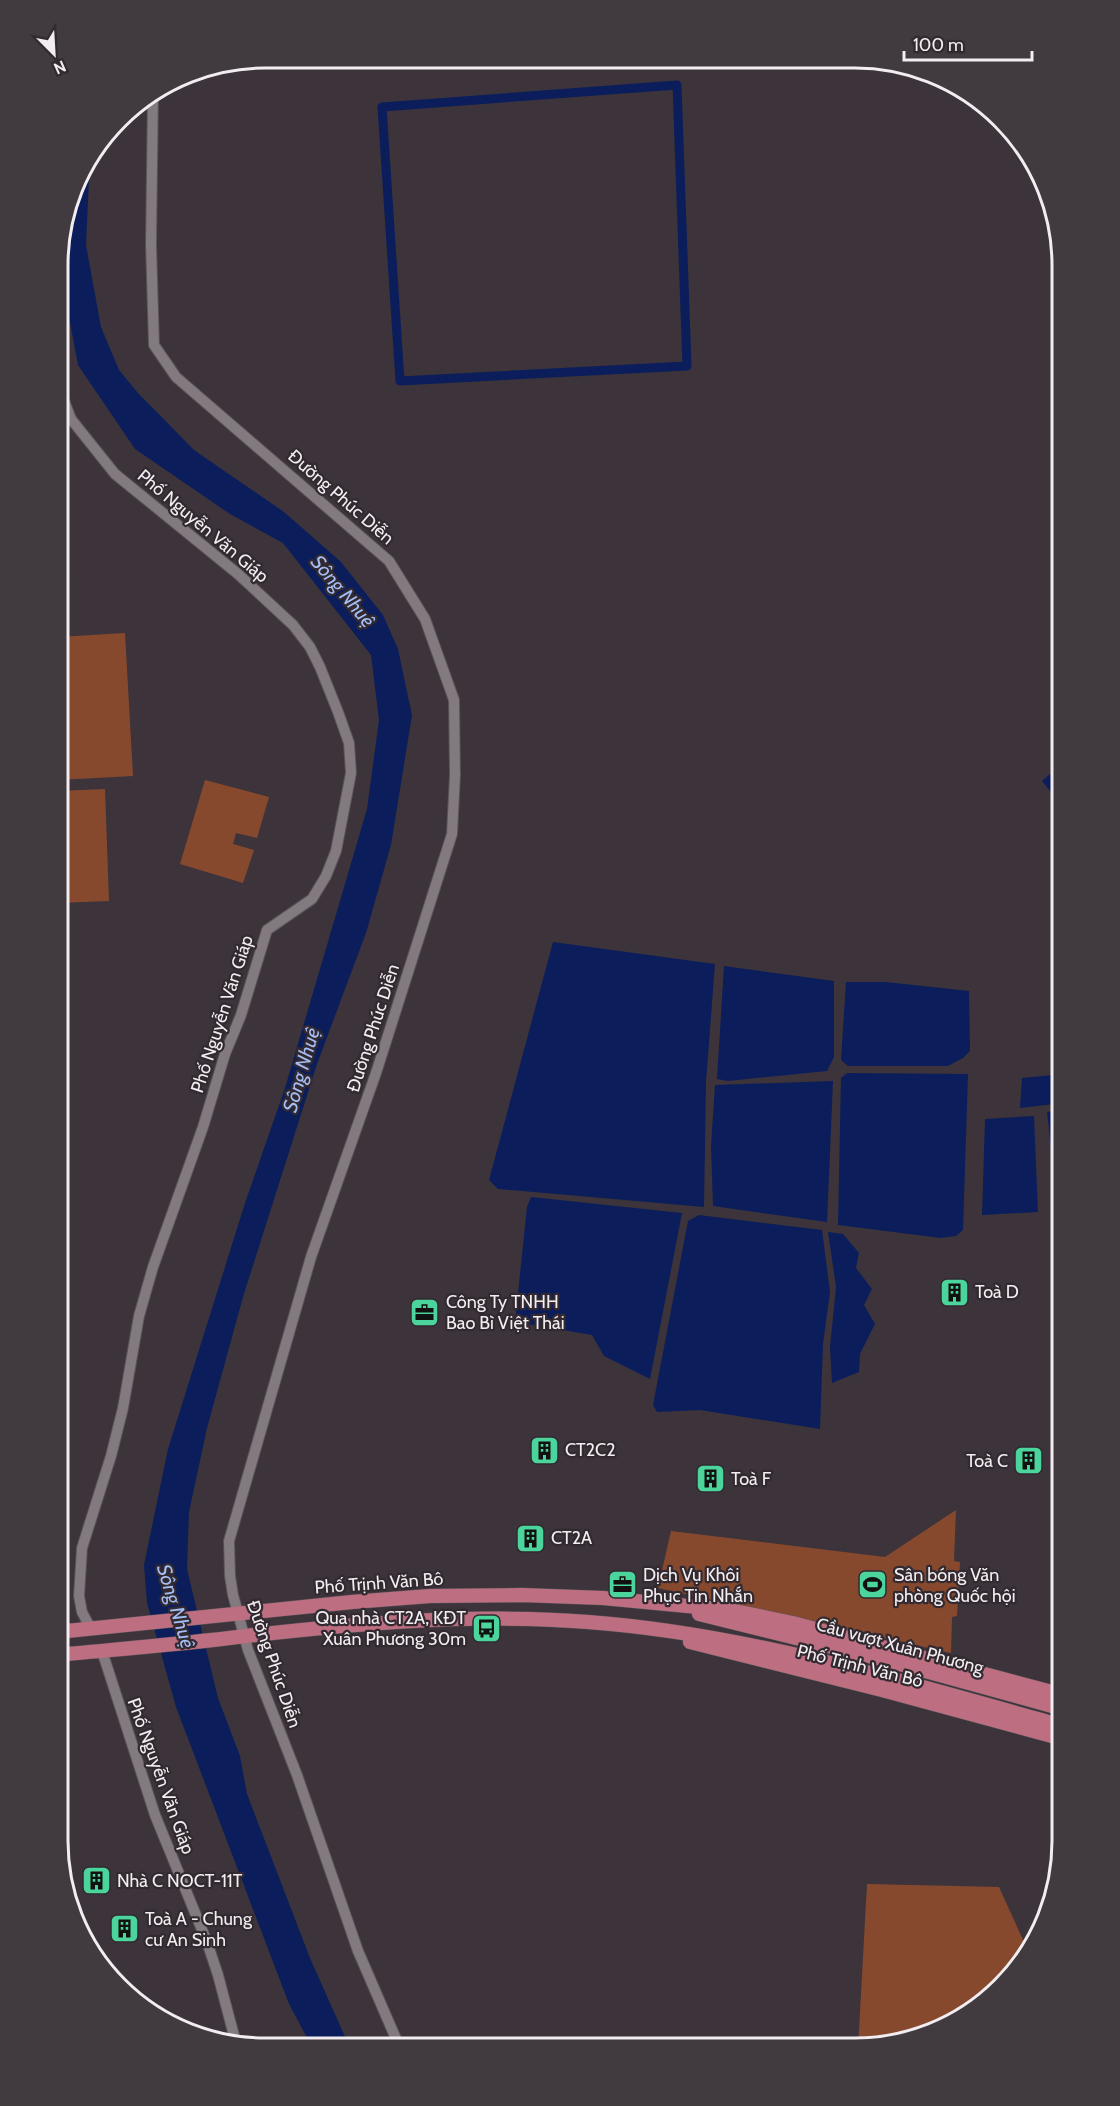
<svg xmlns="http://www.w3.org/2000/svg" width="1120" height="2106" font-family="Cabin,sans-serif">
  <rect width="100%" height="100%" fill="#3c343a"/>
  <path fill="#87492e" d="M 125,633 L 133,776 L 58,780 L 58,637 Z
    M 205,780 L 269,797 L 257,838 L 236,833 L 233,844 L 254,850 L 243,883 L 180,864 Z
    M 105,789 L 109,901 L 58,903 L 58,791 Z
    M 956,1510 L 954,1561 L 960,1562 L 957,1616 L 952,1617 L 951,1653 L 658,1588 L 671,1531 L 885,1557 Z
    M 867,1884 L 999,1887 L 1029,1953 C 1008,1989 962,2025 922,2038 C 903,2044 879,2045 858,2049 Z"/>
  <path fill="#0b1e5b" d="M 90,157 L 86,245 L 101,327 L 119,370 L 138,393 L 194,450 L 284,512 L 341,562 L 383,615 L 398,649 L 412,715 L 391,845 L 366,933 L 317,1064 L 243,1297 L 207,1428 L 189,1512 L 187,1569 L 218,1698 L 240,1756 L 247,1794 L 310,1958 L 350,2048 L 312,2047 L 289,2004 L 176,1707 L 147,1603 L 144,1565 L 168,1449 L 245,1203 L 285,1088 L 367,809 L 379,720 L 371,655 L 283,543 L 230,514 L 135,449 L 78,365 L 59,264 L 59,237 L 79,172 Z
    M 1063,763 L 1063,807 L 1042,781 Z
    M 553,942 L 715,964 L 706,1082 L 704,1207 L 498,1189 L 489,1180 Z
    M 724,966 L 834,981 L 834,1057 L 827,1071 L 728,1081 L 717,1079 Z
    M 846,982 L 886,982 L 969,991 L 970,1051 L 963,1058 L 948,1066 L 848,1066 L 841,1060 Z
    M 847,1073 L 968,1074 L 963,1230 L 956,1236 L 941,1238 L 838,1225 L 841,1078 Z
    M 1063,1074 L 1063,1103 L 1020,1108 L 1022,1078 Z
    M 833,1081 L 827,1222 L 713,1206 L 711,1146 L 715,1085 Z
    M 1063,1110 L 1063,1208 L 1058,1205 L 1047,1112 Z
    M 1034,1116 L 1038,1212 L 982,1215 L 985,1119 Z
    M 531,1197 L 682,1213 L 650,1379 L 604,1356 L 592,1335 L 515,1322 L 527,1207 Z
    M 699,1215 L 822,1230 L 830,1292 L 823,1344 L 820,1429 L 700,1410 L 657,1412 L 653,1405 L 688,1221 Z
    M 828,1232 L 843,1234 L 859,1253 L 856,1268 L 872,1289 L 864,1305 L 875,1324 L 860,1354 L 859,1372 L 832,1383 L 830,1347 L 836,1287 Z"/>
  <g fill="none" stroke-linecap="round" stroke-linejoin="round">
    <path stroke="#0b1e5b" stroke-width="9" d="M 677,85 L 687,366 L 400,381 L 382,107 Z"/>
    <defs>
      <path id="minor" d="M 153,93 L 151,244 L 154,345 L 176,377 L 389,561 L 425,619 L 454,700 L 455,775 L 452,834 L 376,1073 L 311,1257 L 229,1541 L 230,1576 L 233,1595 L 248,1650 L 297,1775 L 358,1951 L 400,2048
        M 59,388 L 71,419 L 115,474 L 238,574 L 293,625 L 310,647 L 320,667 L 338,712 L 349,743 L 351,773 L 336,851 L 326,876 L 312,899 L 267,930 L 241,1015 L 225,1054 L 203,1127 L 153,1267 L 139,1316 L 123,1408 L 111,1456 L 82,1548 L 79,1596 L 82,1612 L 91,1629
        M 102,1651 L 155,1815 L 207,1942 L 218,1975 L 237,2047"/>
      <path id="major" d="M 699,1614 L 889,1661 L 1063,1709
        M 57,1632 L 352,1602 L 430,1596 L 522,1595 L 603,1598 L 730,1610 L 793,1623 L 1063,1695
        M 690,1642 L 882,1690 L 1063,1739
        M 57,1655 C 120,1649 183,1644 246,1636 C 360,1623 474,1613 588,1622 C 750,1634 907,1683 1063,1726"/>
    </defs>
    <use href="#minor" stroke="#595257" stroke-width="12"/>
    <use href="#major" stroke="#595257" stroke-width="15"/>
    <use href="#minor" stroke="#837a80" stroke-width="10"/>
    <use href="#major" stroke="#bd6f81" stroke-width="14"/>
  </g>
  <defs>
    <symbol id="building-square" viewBox="-11 -11 22 22"><rect x="-9" y="-9" width="18" height="18" rx="4" fill="#4bd49b" stroke="#322a30"/><path d="M-4-6H4V6H1V3H-1V6H-4ZM-2.5-4.3h1.7v1.8h-1.7ZM.8-4.3h1.7v1.8H.8ZM-2.5-1h1.7V.8h-1.7ZM.8-1h1.7V.8H.8Z" fill="#111"/></symbol>
    <symbol id="office-square" viewBox="-11 -11 22 22"><rect x="-9" y="-9" width="18" height="18" rx="4" fill="#4bd49b" stroke="#322a30"/><path d="M-6-3h4V-5.5h4V-3h4V5H-6ZM-1-4.5V-3h2v-1.5ZM-6 0V1H6V0Z" fill="#111"/></symbol>
    <symbol id="stadium-square" viewBox="-11 -11 22 22"><rect x="-9" y="-9" width="18" height="18" rx="4" fill="#4bd49b" stroke="#322a30"/><path d="M0-5a6.5 5 0 1 0 0 10a6.5 5 0 1 0 0-10ZM-3.5-1.8h7v3.6h-7Z" fill="#111"/></symbol>
    <symbol id="bus-square" viewBox="-11 -11 22 22"><rect x="-9" y="-9" width="18" height="18" rx="4" fill="#4bd49b" stroke="#322a30"/><path d="M-5-6H5V4H4V6H2V4H-2V6H-4V4H-5ZM-3.5-4V0h7V-4ZM-3.5 1.2v1.5H-2V1.2ZM2 1.2v1.5H3.5V1.2Z" fill="#111"/></symbol>
  </defs>
  <g fill-rule="evenodd">
    <use href="#building-square" x="938" y="1276" width="33" height="33"/>
    <use href="#office-square" x="408" y="1296" width="33" height="33"/>
    <use href="#building-square" x="528" y="1434" width="33" height="33"/>
    <use href="#building-square" x="1012" y="1444" width="33" height="33"/>
    <use href="#building-square" x="694" y="1462" width="33" height="33"/>
    <use href="#building-square" x="514" y="1522" width="33" height="33"/>
    <use href="#office-square" x="606" y="1568" width="33" height="33"/>
    <use href="#stadium-square" x="856" y="1568" width="33" height="33"/>
    <use href="#bus-square" x="470" y="1612" width="33" height="33"/>
    <use href="#building-square" x="80" y="1864" width="33" height="33"/>
    <use href="#building-square" x="108" y="1912" width="33" height="33"/>
  </g>
  <g text-anchor="middle" stroke-width="4.5" stroke-linejoin="round" paint-order="stroke">
    <g font-size="18" fill="#f2edf1" stroke="#322a30">
      <text transform="translate(341 497) rotate(41)" y="6">Đường Phúc Diễn</text>
      <text transform="translate(203 526) rotate(40)" y="6">Phố Nguyễn Văn Giáp</text>
      <text transform="translate(222 1014) rotate(-72)" y="6">Phố Nguyễn Văn Giáp</text>
      <text transform="translate(373 1028) rotate(-72)" y="6">Đường Phúc Diễn</text>
      <text transform="translate(379 1583) rotate(-4)" y="6">Phố Trịnh Văn Bô</text>
      <text transform="translate(900 1646) rotate(15)" y="6">Cầu vượt Xuân Phương</text>
      <text transform="translate(274 1664) rotate(71)" y="6">Đường Phúc Diễn</text>
      <text transform="translate(860 1666) rotate(14)" y="6">Phố Trịnh Văn Bô</text>
      <text transform="translate(161 1776) rotate(70)" y="6">Phố Nguyễn Văn Giáp</text>
    </g>
    <g font-size="18" fill="#f2edf1" stroke="#322a30" text-anchor="start">
      <text x="975" y="1298">Toà D</text>
      <text x="446" y="1308">Công Ty TNHH<tspan x="446" dy="21">Bao Bì Việt Thái</tspan></text>
      <text x="565" y="1456">CT2C2</text>
      <text x="1008" y="1467" text-anchor="end">Toà C</text>
      <text x="731" y="1485">Toà F</text>
      <text x="551" y="1544">CT2A</text>
      <text x="643" y="1581">Dịch Vụ Khôi<tspan x="643" dy="21">Phục Tin Nhắn</tspan></text>
      <text x="894" y="1581">Sân bóng Văn<tspan x="894" dy="21">phòng Quốc hội</tspan></text>
      <text x="466" y="1624" text-anchor="end">Qua nhà CT2A, KĐT<tspan x="466" dy="21">Xuân Phương 30m</tspan></text>
      <text x="117" y="1887">Nhà C NOCT-11T</text>
      <text x="145" y="1925">Toà A - Chung<tspan x="145" dy="21">cư An Sinh</tspan></text>
    </g>
    <g font-size="20" font-style="italic" fill="#a4bef6" stroke="#322a30">
      <text transform="translate(343 591) rotate(50)" y="7">Sông Nhuệ</text>
      <text transform="translate(301 1070) rotate(-74)" y="7">Sông Nhuệ</text>
      <text transform="translate(176 1606) rotate(73)" y="7">Sông Nhuệ</text>
    </g>
  </g>
  <path d="M0 0H1120V2106H0ZM265 68H855A197 197 0 0 1 1052 265V1841A197 197 0 0 1 855 2038H265A197 197 0 0 1 68 1841V265A197 197 0 0 1 265 68Z" fill="#413a3f" fill-rule="evenodd"/>
  <path fill="none" stroke="#f2edf1" stroke-width="3" d="M265 68H855A197 197 0 0 1 1052 265V1841A197 197 0 0 1 855 2038H265A197 197 0 0 1 68 1841V265A197 197 0 0 1 265 68Z"/>
  <g transform="translate(54 54) rotate(156)" stroke="#322a30" stroke-width="4.5" paint-order="stroke">
  <path d="M0-4.5L10 22L0 15L-10 22Z" fill="#f2edf1"/>
  <text y="-9" font-size="16" font-weight="bold" text-anchor="middle" fill="#f2edf1">N</text>
  </g>
  <path d="M904 51v9h128v-9" fill="none" stroke="#f2edf1" stroke-width="3"/>
  <text x="913" y="51" font-size="18" fill="#f2edf1" stroke="#322a30" stroke-width="4.5" paint-order="stroke">100 m</text>
</svg>
